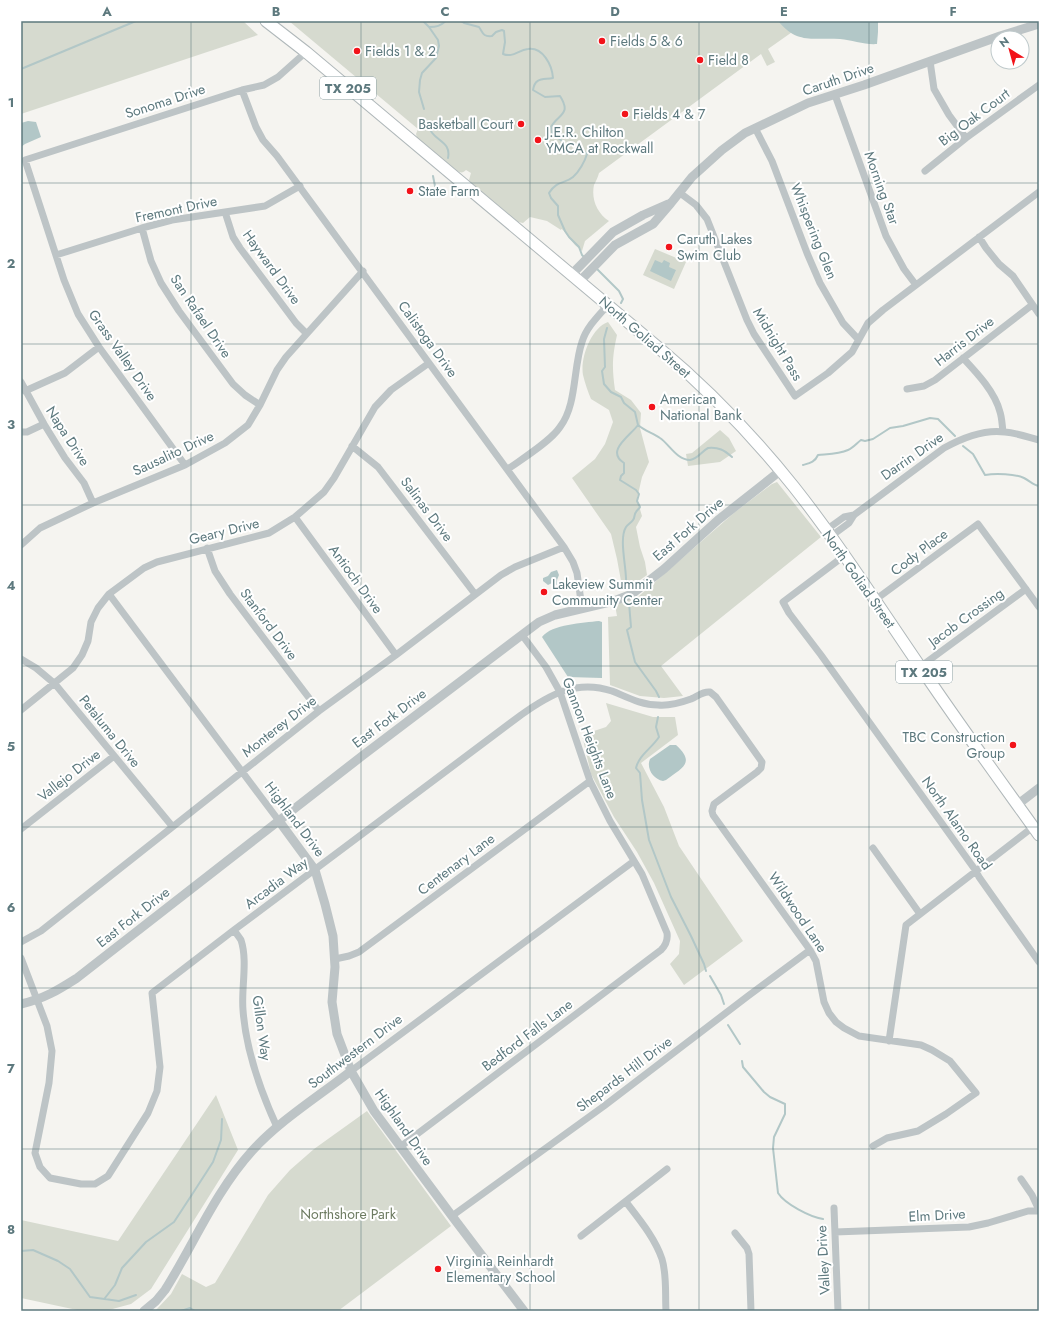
<svg xmlns="http://www.w3.org/2000/svg" width="1060" height="1332" font-family="Jost,sans-serif">
  <rect width="100%" height="100%" fill="#f5f4f0"/>
  <path fill="#d6dacf" d="M 21,21 L 243,21 L 258,35 L 21,114 Z
    M 289,21 L 794,21 L 795,30 L 768,49 L 775,62 L 767,66 L 761,54 L 599,173 C 598,177 596,181 594,185 C 591,199 597,213 609,221 L 585,241 L 582,251 L 575,245 L 563,230 L 561,229 L 561,230 L 547,221 L 530,217 L 523,223 L 518,222 L 471,183 L 469,180 L 471,173 L 466,170 C 463,173 461,173 457,171 L 417,138 L 416,134 L 418,129 Z
    M 655,249 L 686,262 L 674,289 L 643,275 Z
    M 608,322 L 617,335 C 612,357 612,368 615,390 L 631,400 L 641,413 L 640,428 L 649,462 L 642,477 L 637,499 L 642,516 L 636,527 L 640,547 L 645,562 L 647,575 L 633,585 L 621,581 L 617,559 L 611,534 L 572,478 L 595,459 L 605,444 L 613,422 L 609,410 L 591,399 C 588,392 585,383 583,375 C 580,358 591,328 608,322 Z
    M 720,430 L 729,438 L 736,451 L 720,462 L 688,466 L 686,454 L 692,453 Z
    M 777,482 L 821,537 L 661,666 L 683,696 L 664,698 L 640,696 L 610,685 L 608,617 L 617,616 L 615,605 L 639,596 L 735,512 L 772,484 Z
    M 606,703 L 653,717 L 675,717 L 678,735 L 641,763 L 664,807 L 679,846 L 743,941 L 684,985 L 670,964 L 679,954 L 680,941 L 654,883 L 637,852 L 614,817 L 591,774 L 582,735 L 606,727 L 611,721 Z
    M 216,1095 L 238,1150 L 151,1289 L 131,1304 L 105,1311 L 77,1310 L 21,1298 L 21,1220 L 118,1241 Z
    M 367,1111 L 451,1226 L 338,1311 L 155,1311 L 171,1294 L 182,1274 L 206,1287 L 215,1283 L 268,1195 L 290,1170 L 314,1149 Z"/>
  <path fill="#b2c7c7" d="M 778,21 L 878,21 L 878,32 L 877,44 C 865,45 852,40 840,39 C 813,37 798,45 778,21 Z
    M 28,121 L 36,122 L 41,137 L 25,144 L 21,147 L 21,123 Z
    M 655,260 L 662,263 L 664,260 L 670,263 L 669,267 L 676,270 L 671,281 L 650,271 Z
    M 557,570 L 559,575 L 557,580 L 557,585 L 552,583 L 548,585 L 543,581 L 543,578 L 548,576 L 551,572 Z
    M 599,621 L 602,622 L 602,678 L 568,677 L 542,637 C 552,624 583,623 599,621 Z
    M 670,745 L 676,745 C 696,763 682,768 666,780 L 663,781 C 653,779 646,768 650,759 Z"/>
  <g fill="none" stroke-linecap="round" stroke-linejoin="round">
    <path stroke="#b2c7c7" stroke-width="2" d="M 423,21 L 429,27 C 437,27 440,26 446,21
      M 461,21 L 464,23 L 479,27 C 483,33 483,37 492,36 L 496,32 L 502,30 L 504,31 L 505,42 L 503,54 C 513,58 518,50 528,49 C 543,47 552,65 553,78 C 543,80 535,77 533,90 L 545,97 L 560,96 C 572,115 558,114 551,127 L 552,133 L 562,141
      M 21,69 L 136,21
      M 424,109 L 419,92 L 420,80 L 422,73 L 436,58 L 439,46 L 438,40 L 429,27
      M 428,122 C 430,142 452,139 448,158
      M 568,143 L 578,146 L 587,154 C 585,161 579,172 573,177 C 565,184 557,180 549,193 L 551,198 L 558,206 L 558,215 L 565,231 L 569,237 L 579,247 L 582,255 L 585,258
      M 433,176 L 435,186
      M 596,268 L 619,291 L 623,299 L 621,303
      M 607,328 L 604,339 L 605,367 L 602,371 L 604,384 L 611,392 L 621,397 L 624,403 L 635,412 L 638,425 C 630,436 605,451 624,463 L 624,473 L 621,476 L 620,480 L 636,490 L 639,494 L 637,501 L 640,507 C 639,509 637,510 636,512 C 634,514 635,518 633,520 C 631,523 628,524 626,527 C 618,540 628,571 626,588
      M 638,425 C 645,431 653,433 660,438 C 669,444 677,460 690,460 C 698,459 702,451 708,448 C 719,447 724,450 732,457
      M 963,446 L 973,454 L 985,475 C 996,473 1015,474 1024,478 C 1030,481 1033,485 1039,486
      M 803,465 C 810,463 815,462 818,455 C 828,454 839,454 848,450 C 853,448 857,443 861,440 L 865,441 L 873,439 L 890,428 L 903,426 L 930,418 L 938,419 L 955,436
      M 629,603 L 631,627 L 627,630 L 635,662 L 656,691 L 659,697
      M 658,717 L 656,727 L 659,737 C 651,749 639,755 636,768 L 640,773 L 642,800 L 649,840 L 671,897 L 691,936 L 704,964 L 706,971
      M 710,976 L 721,995 L 724,1004
      M 728,1025 L 740,1044
      M 742,1061 L 743,1067 L 764,1092 L 770,1097 L 785,1104 L 785,1114 L 774,1137 L 773,1148 L 778,1193 C 785,1204 810,1217 823,1219
      M 21,1251 L 33,1250 L 58,1261 L 70,1269 L 90,1297 L 119,1301 L 136,1295
      M 105,1298 L 115,1285 L 122,1268 L 146,1242 L 174,1222 L 193,1193 L 213,1162 L 221,1140 L 222,1119
      M 181,1311 L 190,1308 L 195,1311"/>
    <defs>
      <path id="primary" d="M 266,21 L 306,52 L 660,349 C 709,390 754,437 794,487 C 839,544 878,605 919,665 C 958,723 999,779 1039,835"/>
    </defs>
    <use href="#primary" stroke="#b0b8ba" stroke-width="13"/>
    <path stroke="#bdc4c6" stroke-width="7" d="M 930,61 L 934,89 L 949,115 L 966,138
      M 242,90 L 256,127 L 263,140 L 277,156 L 564,547 L 573,562 L 577,573 L 582,608
      M 835,95 L 886,236 L 904,269 L 916,285
      M 755,128 L 772,161 L 807,253 L 820,283 L 843,323 L 858,339
      M 925,171 L 966,138 L 1039,85
      M 680,193 L 696,205 L 707,219 L 747,320 L 754,334 L 795,396 L 828,373 L 852,352 L 868,323 L 883,310 L 1039,192
      M 225,212 L 233,237 L 240,248 L 296,323 L 306,333
      M 142,228 L 151,261 L 161,283 L 179,311 L 233,384 L 245,395 L 260,405
      M 979,237 L 986,248 L 999,264 L 1013,276 L 1039,314
      M 56,255 L 142,228 L 172,220 L 265,206 L 300,186
      M 963,358 C 977,373 995,392 1000,412 C 1002,418 1002,425 1003,431
      M 21,382 L 44,424 L 65,458 L 84,483 L 93,503
      M 907,389 L 924,386 L 935,380 L 1032,305
      M 25,391 L 65,373 L 99,347
      M 21,432 L 27,432 L 44,424
      M 352,446 L 378,467 L 475,594
      M 185,465 L 99,347 L 78,314 L 64,280 L 25,160 L 242,90 L 264,85 L 278,77 L 306,52
      M 508,469 C 522,459 551,441 560,427 C 577,405 573,368 582,342 C 586,328 598,316 608,305
      M 295,517 L 396,655
      M 826,530 L 844,517 L 854,515
      M 830,537 L 849,523 L 854,515 L 944,448 C 962,438 984,429 1005,432 C 1017,433 1028,437 1039,440
      M 21,545 L 40,528 L 93,503 L 185,465 L 225,443 L 248,425 L 260,405 L 277,370 L 286,357 L 363,271
      M 207,548 L 215,571 L 230,594 L 319,711
      M 844,556 L 783,602 L 789,613 L 821,655 L 976,871 L 979,877 L 1039,962
      M 109,594 L 279,821
      M 875,600 L 978,524 L 1039,607
      M 21,659 L 36,668 L 55,684 L 172,826
      M 920,667 L 1026,589
      M 21,710 L 73,668 L 82,655 L 88,641 L 91,622 L 98,608 L 109,594 L 144,568 L 157,562 L 269,533 L 295,517 L 324,492 L 334,478 L 375,407 L 391,390 L 429,363
      M 21,829 L 114,756
      M 873,848 L 920,914
      M 234,930 C 236,933 239,937 241,940 C 248,961 241,989 243,1010 C 246,1051 260,1090 277,1127
      M 21,942 L 41,931 L 319,711 L 396,655 L 501,575 L 515,567 L 564,547
      M 21,958 L 47,1026 L 52,1051 L 49,1083 L 35,1153 L 40,1167 L 50,1178 L 81,1184 L 95,1184 L 108,1176 L 148,1113 L 157,1091 L 160,1067 L 152,993 L 234,930 L 521,715 C 549,695 576,679 612,691 C 627,697 641,705 658,705 C 669,706 680,703 691,699 C 698,696 703,691 710,692 L 716,697 L 762,762 L 761,768 L 757,772 L 714,804 L 712,811 L 713,815 L 810,950 L 816,961 L 824,1002 L 829,1013 L 836,1022 L 844,1028 L 859,1036 L 921,1045 L 932,1050 L 950,1061 L 976,1093 L 946,1114 L 918,1131 L 887,1138 L 873,1146
      M 335,959 L 349,956 L 359,952 L 590,781
      M 889,1041 L 906,925 L 1033,827
      M 351,1071 L 634,861
      M 400,1147 L 661,950 C 666,945 668,940 667,933 L 642,874 L 610,821 L 590,781 L 560,692 L 546,667 L 522,635
      M 1021,1179 L 1032,1195 L 1039,1210
      M 626,1202 C 639,1219 655,1238 662,1259 C 667,1275 665,1294 666,1311
      M 834,1208 L 838,1311
      M 452,1216 L 604,1106 L 748,996 L 810,950
      M 835,1232 L 969,1227 L 988,1223 L 1028,1211 L 1039,1211
      M 735,1233 L 747,1248 L 749,1254 L 751,1311
      M 581,1236 L 667,1169"/>
    <path stroke="#bdc4c6" stroke-width="9" d="M 572,274 L 613,232 L 643,215 L 668,204
      M 580,281 L 615,245 L 653,224 L 671,203 L 692,177 L 722,150 L 745,133 L 808,103 L 864,85 L 1000,36 L 1039,24
      M 1017,805 L 1039,788
      M 279,821 L 315,870 L 325,904 L 333,936 L 335,967 L 332,1002 L 337,1034 L 351,1071 L 374,1111 L 452,1216 L 524,1311
      M 21,1004 C 44,999 58,990 77,978 L 362,756 L 539,622 L 555,615 L 614,601 L 632,594 L 664,569 L 718,520 L 780,471
      M 144,1311 L 156,1301 L 165,1290 C 194,1244 215,1192 252,1151 C 279,1121 319,1096 351,1071"/>
    <use href="#primary" stroke="#fff" stroke-width="11"/>
  </g>
  <path fill="none" stroke="#5d797e" stroke-width="1" stroke-opacity="0.55" d="M 191,21 L 191,1311M 361,21 L 361,1311M 530,21 L 530,1311M 699,21 L 699,1311M 869,21 L 869,1311M 21,183 L 1039,183M 21,344 L 1039,344M 21,505 L 1039,505M 21,666 L 1039,666M 21,827 L 1039,827M 21,988 L 1039,988M 21,1149 L 1039,1149"/>
  <g fill="#f2131a" stroke="#fff" stroke-width="1.5">
    <circle cx="602" cy="41" r="4"/>
    <circle cx="357" cy="51" r="4"/>
    <circle cx="700" cy="60" r="4"/>
    <circle cx="625" cy="114" r="4"/>
    <circle cx="521" cy="124" r="4"/>
    <circle cx="538" cy="140" r="4"/>
    <circle cx="410" cy="191" r="4"/>
    <circle cx="669" cy="247" r="4"/>
    <circle cx="652" cy="407" r="4"/>
    <circle cx="544" cy="592" r="4"/>
    <circle cx="1013" cy="745" r="4"/>
    <circle cx="438" cy="1269" r="4"/>
  </g>
  <g text-anchor="middle" stroke-width="4" stroke-linejoin="round" paint-order="stroke">
    <g fill="#fff" stroke="#8ea1a5" stroke-width="1">
      <rect x="320" y="77" width="56" height="22" rx="3"/>
      <rect x="896" y="661" width="56" height="22" rx="3"/>
    </g>
    <g font-size="13" font-weight="bold" fill="#5d797e">
      <text x="348" y="93">TX 205</text>
      <text x="924" y="677">TX 205</text>
    </g>
    <g font-size="14" fill="#5d797e" stroke="#fff" text-anchor="start">
      <text x="610" y="46">Fields 5 &amp; 6</text>
      <text x="365" y="56">Fields 1 &amp; 2</text>
      <text x="708" y="65">Field 8</text>
      <text x="633" y="119">Fields 4 &amp; 7</text>
      <text x="513" y="129" text-anchor="end">Basketball Court</text>
      <text x="546" y="137">J.E.R. Chilton<tspan x="546" dy="16">YMCA at Rockwall</tspan></text>
      <text x="418" y="196">State Farm</text>
      <text x="677" y="244">Caruth Lakes<tspan x="677" dy="16">Swim Club</tspan></text>
      <text x="660" y="404">American<tspan x="660" dy="16">National Bank</tspan></text>
      <text x="552" y="589">Lakeview Summit<tspan x="552" dy="16">Community Center</tspan></text>
      <text x="1005" y="742" text-anchor="end">TBC Construction<tspan x="1005" dy="16">Group</tspan></text>
      <text x="446" y="1266">Virginia Reinhardt<tspan x="446" dy="16">Elementary School</tspan></text>
    </g>
    <g font-size="14" fill="#5d797e" stroke="#fff">
      <text transform="translate(838 79) rotate(-19)" y="5">Caruth Drive</text>
      <text transform="translate(165 101) rotate(-18)" y="5">Sonoma Drive</text>
      <text transform="translate(974 117) rotate(-37)" y="5">Big Oak Court</text>
      <text transform="translate(882 188) rotate(70)" y="5">Morning Star</text>
      <text transform="translate(176 209) rotate(-12)" y="5">Fremont Drive</text>
      <text transform="translate(814 231) rotate(68)" y="5">Whispering Glen</text>
      <text transform="translate(272 267) rotate(54)" y="5">Hayward Drive</text>
      <text transform="translate(201 316) rotate(56)" y="5">San Rafael Drive</text>
      <text transform="translate(645 337) rotate(41)" y="5">North Goliad Street</text>
      <text transform="translate(428 339) rotate(54)" y="5">Calistoga Drive</text>
      <text transform="translate(964 341) rotate(-38)" y="5">Harris Drive</text>
      <text transform="translate(778 344) rotate(59)" y="5">Midnight Pass</text>
      <text transform="translate(123 355) rotate(55)" y="5">Grass Valley Drive</text>
      <text transform="translate(68 436) rotate(57)" y="5">Napa Drive</text>
      <text transform="translate(173 453) rotate(-25)" y="5">Sausalito Drive</text>
      <text transform="translate(912 456) rotate(-35)" y="5">Darrin Drive</text>
      <text transform="translate(427 509) rotate(53)" y="5">Salinas Drive</text>
      <text transform="translate(688 529) rotate(-41)" y="5">East Fork Drive</text>
      <text transform="translate(224 531) rotate(-14)" y="5">Geary Drive</text>
      <text transform="translate(919 552) rotate(-37)" y="5">Cody Place</text>
      <text transform="translate(356 579) rotate(54)" y="5">Antioch Drive</text>
      <text transform="translate(859 579) rotate(55)" y="5">North Goliad Street</text>
      <text transform="translate(966 617) rotate(-36)" y="5">Jacob Crossing</text>
      <text transform="translate(269 624) rotate(53)" y="5">Stanford Drive</text>
      <text transform="translate(389 718) rotate(-37)" y="5">East Fork Drive</text>
      <text transform="translate(279 726) rotate(-38)" y="5">Monterey Drive</text>
      <text transform="translate(110 731) rotate(51)" y="5">Petaluma Drive</text>
      <text transform="translate(590 738) rotate(69)" y="5">Gannon Heights Lane</text>
      <text transform="translate(69 775) rotate(-38)" y="5">Vallejo Drive</text>
      <text transform="translate(295 819) rotate(53)" y="5">Highland Drive</text>
      <text transform="translate(957 823) rotate(55)" y="5">North Alamo Road</text>
      <text transform="translate(456 864) rotate(-37)" y="5">Centenary Lane</text>
      <text transform="translate(276 883) rotate(-37)" y="5">Arcadia Way</text>
      <text transform="translate(798 912) rotate(56)" y="5">Wildwood Lane</text>
      <text transform="translate(133 917) rotate(-38)" y="5">East Fork Drive</text>
      <text transform="translate(262 1028) rotate(82)" y="5">Gillon Way</text>
      <text transform="translate(527 1035) rotate(-37)" y="5">Bedford Falls Lane</text>
      <text transform="translate(355 1051) rotate(-37)" y="5">Southwestern Drive</text>
      <text transform="translate(624 1074) rotate(-37)" y="5">Shepards Hill Drive</text>
      <text transform="translate(404 1127) rotate(55)" y="5">Highland Drive</text>
      <text transform="translate(937 1215) rotate(-3)" y="5">Elm Drive</text>
      <text transform="translate(823 1260) rotate(-93)" y="5">Valley Drive</text>
    </g>
    <g font-size="14" fill="#6d7b61" stroke="#fff">
      <text x="348" y="1219">Northshore Park</text>
    </g>
  </g>
  <rect width="1060" height="1332" fill="none" stroke="#ffffff" stroke-width="44"/>
  <g transform="translate(1010 50) rotate(323)"><circle r="19" fill="#ffffff" stroke="#bec9cb"/>
  <path d="M0-3L7 15L0 10L-7 15Z" fill="#f2131a"/>
  <text y="-6" font-size="11" font-weight="bold" text-anchor="middle" fill="#5d797e">N</text>
  </g>
  <rect x="22" y="22" width="1016" height="1288" fill="none" stroke="#5d797e" stroke-width="1.5"/>
  <g font-size="13" text-anchor="middle" font-weight="bold" fill="#5d797e">
    <text x="107" y="16">A</text>
    <text x="276" y="16">B</text>
    <text x="445" y="16">C</text>
    <text x="615" y="16">D</text>
    <text x="784" y="16">E</text>
    <text x="953" y="16">F</text>
    <text x="11" y="107">1</text>
    <text x="11" y="268">2</text>
    <text x="11" y="429">3</text>
    <text x="11" y="590">4</text>
    <text x="11" y="751">5</text>
    <text x="11" y="912">6</text>
    <text x="11" y="1073">7</text>
    <text x="11" y="1234">8</text>
  </g>
</svg>
